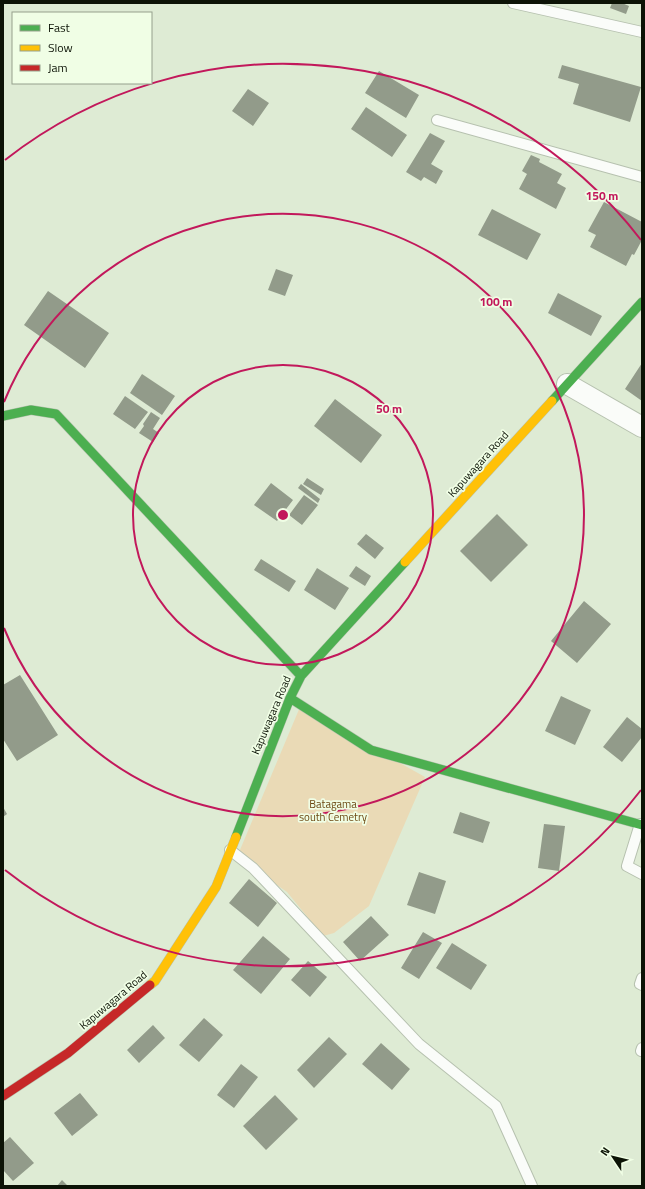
<svg xmlns="http://www.w3.org/2000/svg" width="645" height="1189" font-family="'Titillium Web',sans-serif">
  <rect width="100%" height="100%" fill="#deebd4"/>
  <path fill="#eadab6" d="M 300,707 L 425,777 L 369,906 L 334,933 L 323,936 L 287,892 L 237,857 Z"/>
  <path fill="#929b8a" d="M 612,3 L 622,3 L 629,6 L 626,14 L 610,8 Z
    M 562,65 L 641,87 L 630,122 L 573,104 L 579,84 L 558,78 Z
    M 379,71 L 419,95 L 406,118 L 365,93 Z
    M 248,89 L 269,103 L 253,126 L 232,111 Z
    M 366,107 L 407,135 L 392,157 L 351,129 Z
    M 430,133 L 445,141 L 431,164 L 443,171 L 436,184 L 424,177 L 421,181 L 406,172 Z
    M 531,155 L 540,159 L 539,162 L 562,174 L 557,183 L 566,188 L 556,209 L 519,189 L 527,174 L 522,171 Z
    M 604,202 L 642,222 L 642,240 L 634,255 L 632,254 L 626,266 L 590,247 L 596,235 L 588,231 Z
    M 492,209 L 541,234 L 527,260 L 478,235 Z
    M 276,269 L 293,275 L 285,296 L 268,290 Z
    M 48,291 L 109,333 L 85,368 L 24,325 Z
    M 558,293 L 602,316 L 591,336 L 548,313 Z
    M 642,363 L 642,401 L 625,389 Z
    M 142,374 L 175,396 L 162,415 L 130,393 Z
    M 125,396 L 148,412 L 135,429 L 113,414 Z
    M 335,399 L 382,435 L 361,463 L 314,426 Z
    M 151,412 L 160,418 L 153,429 L 159,433 L 153,442 L 139,433 L 144,426 L 143,424 Z
    M 307,478 L 324,489 L 321,495 L 303,484 Z
    M 271,483 L 293,500 L 277,521 L 254,505 Z
    M 301,484 L 320,499 L 318,503 L 298,488 Z
    M 304,495 L 318,505 L 302,525 L 289,515 Z
    M 497,514 L 528,545 L 491,582 L 460,551 Z
    M 366,534 L 384,548 L 375,559 L 357,544 Z
    M 261,559 L 296,581 L 289,592 L 254,570 Z
    M 356,566 L 371,576 L 365,586 L 349,576 Z
    M 317,568 L 349,588 L 335,610 L 304,590 Z
    M 584,601 L 611,624 L 577,663 L 551,641 Z
    M 20,675 L 58,735 L 17,761 L 3,739 L 3,685 Z
    M 561,696 L 591,710 L 575,745 L 545,731 Z
    M 627,717 L 642,729 L 642,737 L 622,762 L 603,747 Z
    M 3,807 L 7,814 L 3,817 Z
    M 460,812 L 490,822 L 483,843 L 453,833 Z
    M 544,824 L 565,826 L 559,871 L 538,868 Z
    M 419,872 L 446,881 L 435,914 L 407,905 Z
    M 249,879 L 277,903 L 258,927 L 229,903 Z
    M 371,916 L 389,935 L 360,961 L 343,942 Z
    M 423,932 L 442,943 L 419,979 L 401,968 Z
    M 263,936 L 290,959 L 261,994 L 233,970 Z
    M 452,943 L 487,965 L 471,990 L 436,968 Z
    M 308,961 L 327,977 L 310,997 L 291,980 Z
    M 204,1018 L 223,1035 L 199,1062 L 179,1045 Z
    M 153,1025 L 165,1038 L 139,1063 L 127,1050 Z
    M 329,1037 L 347,1054 L 314,1088 L 297,1070 Z
    M 381,1043 L 410,1069 L 392,1090 L 362,1064 Z
    M 241,1064 L 258,1077 L 234,1108 L 217,1095 Z
    M 80,1093 L 98,1115 L 72,1136 L 54,1113 Z
    M 275,1095 L 298,1119 L 266,1150 L 243,1126 Z
    M 10,1137 L 34,1163 L 13,1181 L 3,1170 L 3,1143 Z
    M 62,1180 L 68,1186 L 57,1186 Z"/>
  <g fill="none" stroke-linecap="round" stroke-linejoin="round">
    <defs>
      <path id="lane" d="M 513,3 L 642,32
        M 437,120 L 642,177
        M 640,824 L 627,866 L 642,874
        M 230,850 L 253,868 L 419,1044 L 496,1106 L 532,1186
        M 642,978 L 640,984 L 642,985
        M 641,1051 L 642,1048"/>
      <path id="street" d="M 567,384 L 642,427"/>
      <path id="fast" d="M 552,401 L 642,302
        M 3,416 L 31,410 L 56,414 L 301,676
        M 290,698 L 371,750 L 642,825
        M 236,837 L 290,698 L 301,676 L 405,562"/>
      <path id="slow" d="M 405,562 L 552,401
        M 150,985 L 155,981 L 216,887 L 236,837"/>
      <path id="jam" d="M 3,1096 L 68,1053 L 150,985"/>
    </defs>
    <use href="#lane" stroke="#b6c1af" stroke-width="12"/>
    <use href="#street" stroke="#b6c1af" stroke-width="22"/>
    <use href="#fast" stroke="#b6c1af" stroke-width="10"/>
    <use href="#slow" stroke="#b6c1af" stroke-width="10"/>
    <use href="#jam" stroke="#b6c1af" stroke-width="10"/>
    <use href="#lane" stroke="#fafcf9" stroke-width="10"/>
    <use href="#street" stroke="#fafcf9" stroke-width="20"/>
    <use href="#fast" stroke="#4caf50" stroke-width="9"/>
    <use href="#slow" stroke="#ffc107" stroke-width="9"/>
    <use href="#jam" stroke="#c62828" stroke-width="9"/>
  </g>
  <g fill="none" stroke="#c2185b" stroke-width="2">
    <circle cx="283" cy="515" r="150"/>
    <path d="M4 402A301 301 0 1 1 4 628"/>
    <path d="M641 790A451 451 0 0 1 5 870M5 160A451 451 0 0 1 641 240"/>
  </g>
  <g text-anchor="middle" stroke-width="3.5" stroke-linejoin="round" paint-order="stroke">
    <g font-size="11" fill="#0c1306" stroke="#f0fee5">
      <text transform="translate(478 464) rotate(-48)" y="4">Kapuwagara Road</text>
      <text transform="translate(271 715) rotate(-67)" y="4">Kapuwagara Road</text>
      <text transform="translate(113 1000) rotate(-40)" y="4">Kapuwagara Road</text>
    </g>
    <g font-size="11" fill="#6c4812" stroke="#f0fee5">
      <text x="333" y="808">Batagama<tspan x="333" dy="13">south Cemetry</tspan></text>
    </g>
  </g>
  <circle cx="283" cy="515" r="6" fill="#c2185b" stroke="#f0fee5" stroke-width="2"/>
  <g font-size="12" text-anchor="middle" font-weight="bold" fill="#c2185b" stroke="#f0fee5" stroke-width="3.5" stroke-linejoin="round" paint-order="stroke">
    <text x="602" y="200">150 m</text>
    <text x="496" y="306">100 m</text>
    <text x="389" y="413">50 m</text>
  </g>
  <rect width="645" height="1189" fill="none" stroke="#0c1306" stroke-width="8"/>
  <rect x="12" y="12" width="140" height="72" fill="#f0fee5" stroke="#95a08c"/>
  <rect x="20" y="25" width="20" height="6" fill="#4caf50" stroke="#95a08c"/>
  <text x="48" y="32" font-size="12" fill="#0c1306">Fast</text>
  <rect x="20" y="45" width="20" height="6" fill="#ffc107" stroke="#95a08c"/>
  <text x="48" y="52" font-size="12" fill="#0c1306">Slow</text>
  <rect x="20" y="65" width="20" height="6" fill="#c62828" stroke="#95a08c"/>
  <text x="48" y="72" font-size="12" fill="#0c1306">Jam</text>
  <g transform="translate(613 1157) rotate(305)" stroke="#f0fee5" stroke-width="3" paint-order="stroke">
  <path d="M0-3L7 15L0 10L-7 15Z" fill="#0c1306"/>
  <text y="-6" font-size="11" font-weight="bold" text-anchor="middle" fill="#0c1306">N</text>
  </g>
</svg>
